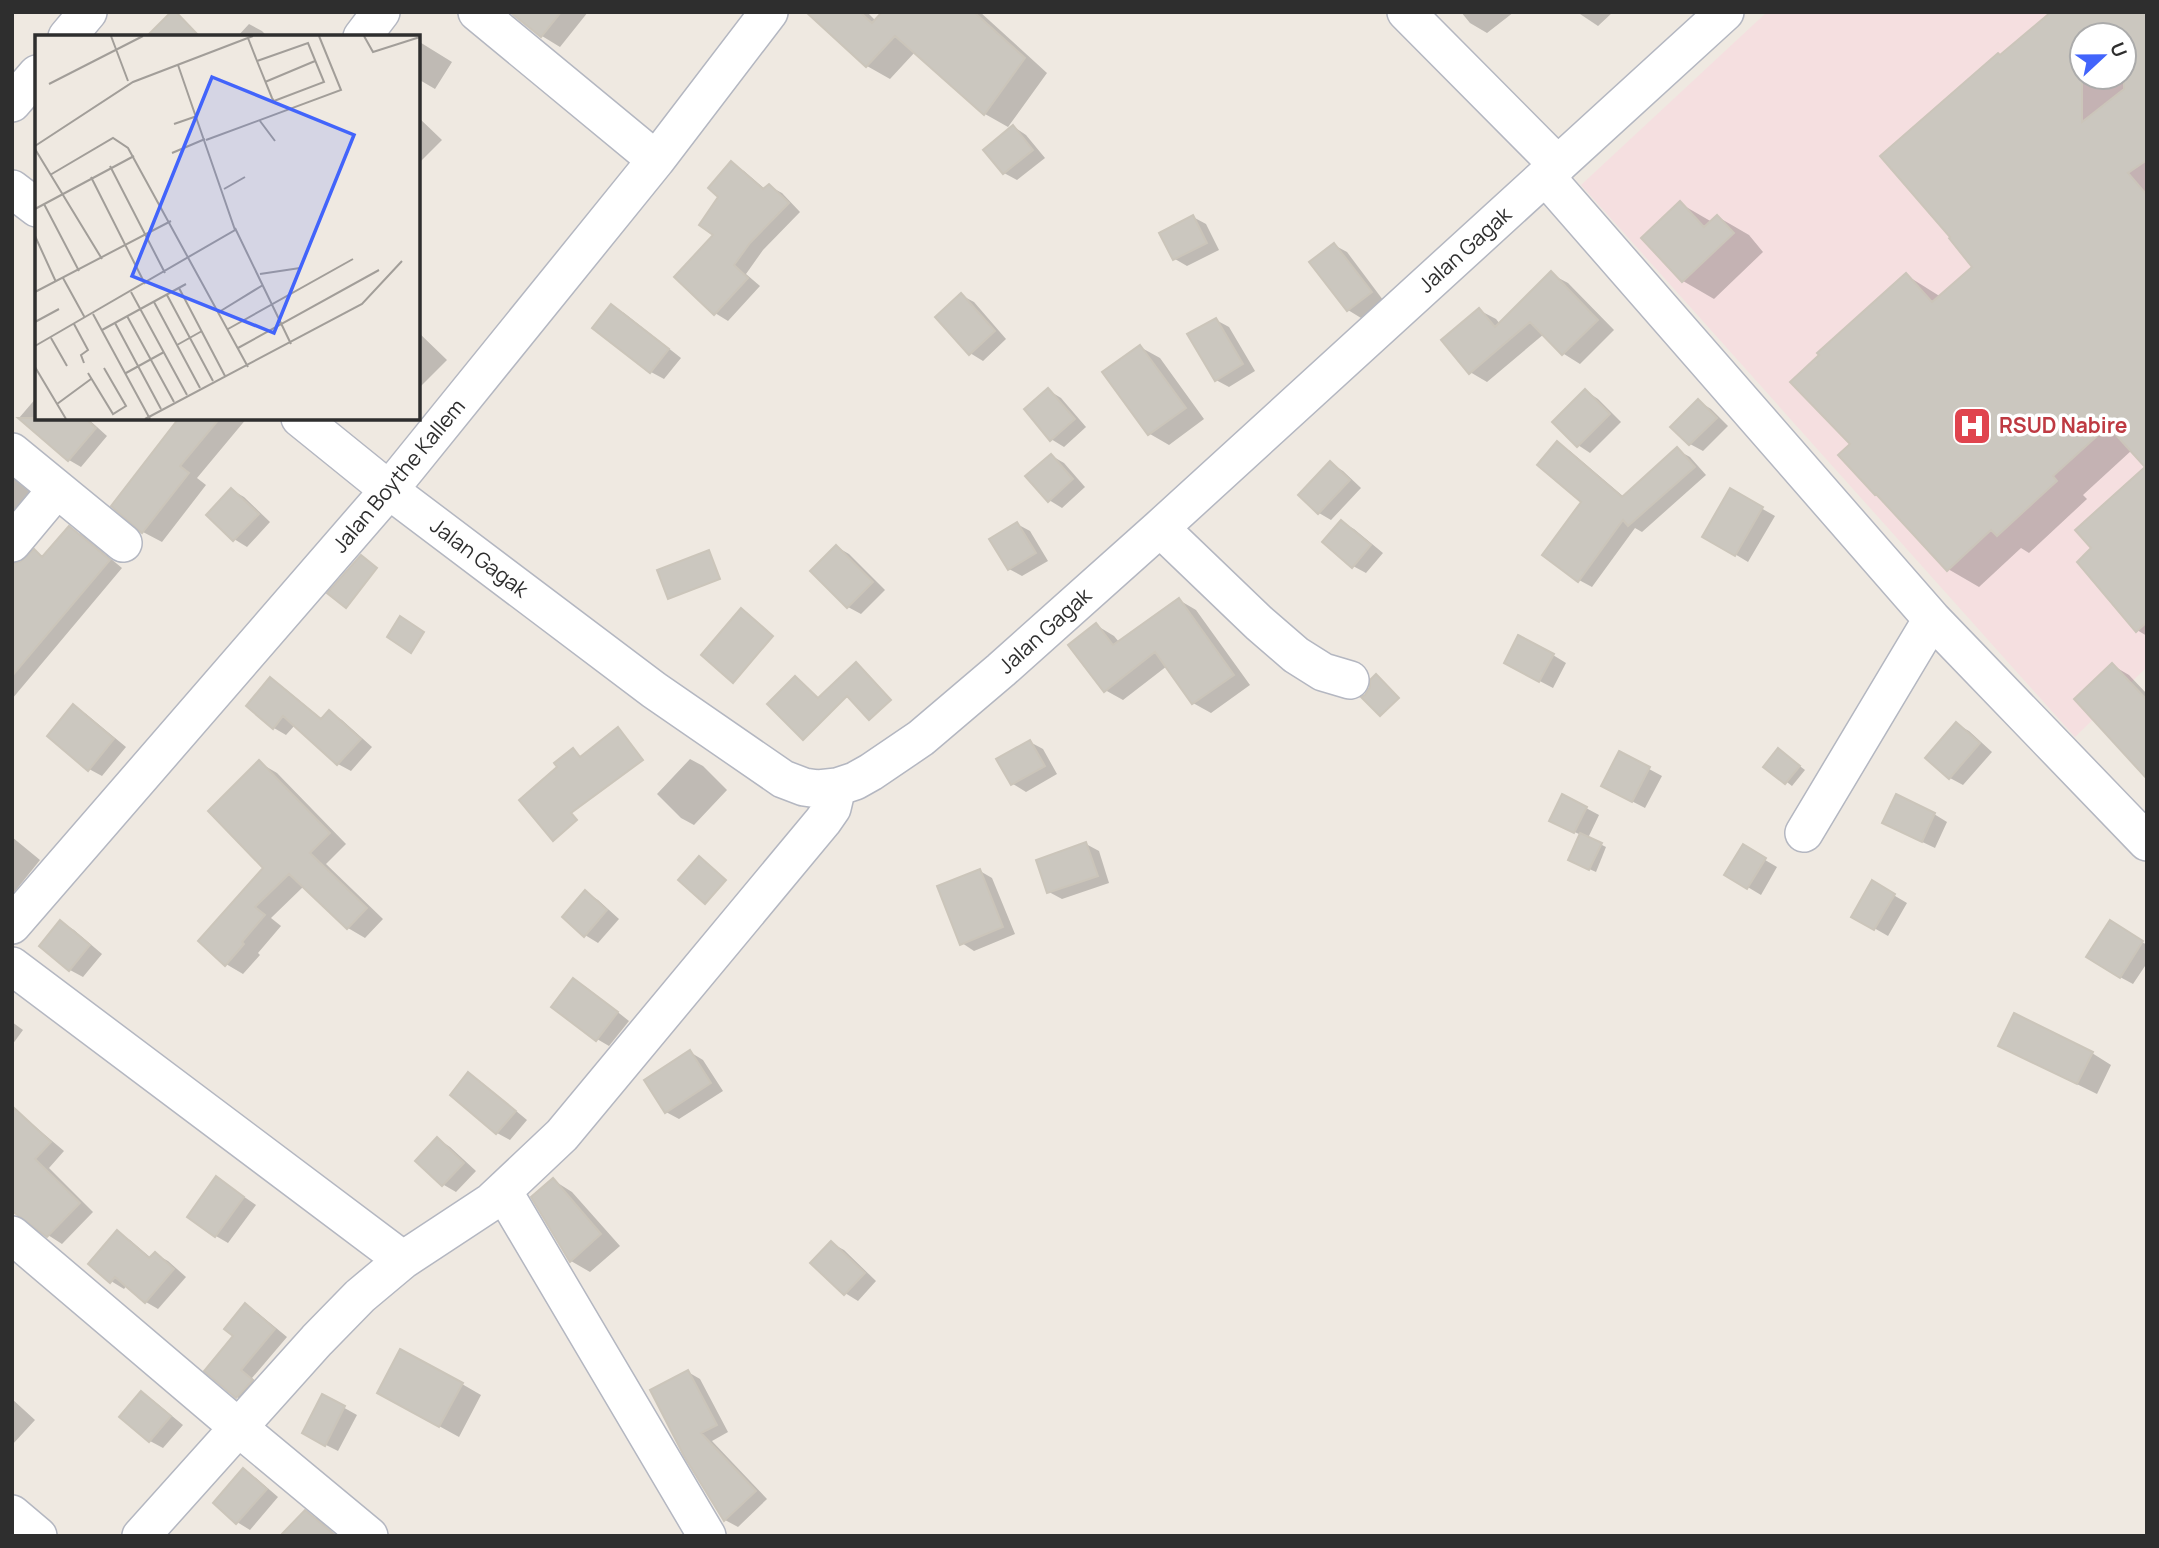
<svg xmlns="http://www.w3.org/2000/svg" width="2159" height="1548" font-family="Manrope,sans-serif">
  <rect width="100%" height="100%" fill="#efe9e1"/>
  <path fill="#f5dfe0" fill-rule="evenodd" d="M 1767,12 L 2147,12 L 2147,667 L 2075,737 L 1581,185 ZM 2082,35 L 2124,35 L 2124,77 L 2082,77 Z"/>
  <path fill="#0003" fill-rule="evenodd" d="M 516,12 L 588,12 L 560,47 L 542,36 Z
    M 814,12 L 867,12 L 876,21 L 884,12 L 980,12 L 1047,73 L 1008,127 L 985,114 L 915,52 L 890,79 L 867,66 Z
    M 1461,12 L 1514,12 L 1487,33 L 1470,23 Z
    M 1577,12 L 1613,12 L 1598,26 Z
    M 2147,12 L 2147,467 L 2132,450 L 2083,495 L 2087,499 L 2029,553 L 2021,548 L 1979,587 L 1948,569 L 1882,498 L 1876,494 L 1853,444 L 1906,275 L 1941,297 L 1975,267 L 2001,57 ZM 2082,35 L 2124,35 L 2124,77 L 2082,77 Z
    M 249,24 L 262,31 L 268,37 L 237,37 Z
    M 418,41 L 452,62 L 435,89 L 418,79 Z
    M 418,117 L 442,140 L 418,164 Z
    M 1014,127 L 1026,135 L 1045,158 L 1017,180 L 1004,173 Z
    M 731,163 L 744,171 L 765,189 L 769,186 L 782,193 L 800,212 L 763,250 L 746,274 L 760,286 L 728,321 L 715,313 L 715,234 L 720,197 Z
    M 1681,204 L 1712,222 L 1718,217 L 1749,235 L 1763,252 L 1714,299 L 1683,281 Z
    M 1193,217 L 1206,224 L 1219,250 L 1187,266 L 1175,259 Z
    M 1334,245 L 1347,252 L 1383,300 L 1361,318 L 1348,310 Z
    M 1551,274 L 1568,283 L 1614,330 L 1580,364 L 1564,354 L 1544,334 L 1487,382 L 1470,372 L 1479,310 L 1496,319 L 1500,324 Z
    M 961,295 L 974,302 L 1006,339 L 983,361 L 970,353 Z
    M 611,306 L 624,313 L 681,358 L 664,379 L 651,372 L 595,328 Z
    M 1216,320 L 1229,327 L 1255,371 L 1229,387 L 1216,380 Z
    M 418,332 L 447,360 L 418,389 Z
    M 1140,347 L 1160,358 L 1204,419 L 1169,445 L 1150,434 L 1105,373 Z
    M 1048,390 L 1061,398 L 1086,427 L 1064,447 L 1051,439 Z
    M 1586,391 L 1598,399 L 1621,422 L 1590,453 L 1578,445 Z
    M 37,397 L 37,418 L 87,418 L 107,436 L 81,467 L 69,460 L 19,418 Z
    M 1698,401 L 1711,409 L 1728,426 L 1703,451 L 1690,444 L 1673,427 Z
    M 177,418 L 247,418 L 197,478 L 206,485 L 162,542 L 143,532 L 114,506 L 180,420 Z
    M 1557,444 L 1570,451 L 1624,497 L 1677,450 L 1690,457 L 1706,475 L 1642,532 L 1635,528 L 1592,587 L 1579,580 L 1583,501 Z
    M 1052,456 L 1064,463 L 1085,487 L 1062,508 L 1049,500 Z
    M 1330,463 L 1343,471 L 1361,488 L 1331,520 L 1319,513 Z
    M 2147,468 L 2147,636 L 2137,630 L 2093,549 Z
    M 12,477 L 41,501 L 12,520 Z
    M 232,490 L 244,497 L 270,522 L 247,547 L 234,539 Z
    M 1731,491 L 1775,516 L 1748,562 L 1705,536 Z
    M 1341,522 L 1354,529 L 1383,553 L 1366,573 L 1353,566 Z
    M 1017,524 L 1030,531 L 1048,561 L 1022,576 L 1009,569 Z
    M 69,528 L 82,535 L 122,568 L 12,699 L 12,584 L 34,552 L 44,557 Z
    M 837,547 L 849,554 L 885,590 L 861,614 L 848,607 Z
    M 1179,600 L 1196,610 L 1250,685 L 1211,713 L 1193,703 L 1167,666 L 1123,700 L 1105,690 L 1096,625 L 1114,636 L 1119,642 Z
    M 1553,655 L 1566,663 L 1553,688 L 1519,670 Z
    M 2112,665 L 2129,675 L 2147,694 L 2147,777 Z
    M 270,679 L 283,687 L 323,720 L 329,712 L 342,720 L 372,747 L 351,771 L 338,764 L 295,725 L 286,735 L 274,728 Z
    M 73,707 L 86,714 L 126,747 L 102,776 L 89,769 Z
    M 1956,724 L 1969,731 L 1992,752 L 1963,785 L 1950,778 L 1927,758 Z
    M 1030,742 L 1043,749 L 1057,774 L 1026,792 L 1013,784 L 999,760 Z
    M 1784,754 L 1805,770 L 1792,786 L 1766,766 Z
    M 690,759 L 703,766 L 727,790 L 694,825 L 681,818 L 657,794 Z
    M 260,763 L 277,773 L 346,844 L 326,864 L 383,919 L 365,938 L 348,928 L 304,886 L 271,918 L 281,926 L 258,953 L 260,955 L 243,974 L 226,964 L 266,868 Z
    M 1649,769 L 1662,776 L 1645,808 L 1616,793 Z
    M 1586,808 L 1599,815 L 1588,838 L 1606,847 L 1596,872 L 1576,863 L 1581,835 L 1564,827 Z
    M 1934,814 L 1947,822 L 1935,848 L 1897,830 Z
    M 12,837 L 40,860 L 12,895 Z
    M 1086,844 L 1099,851 L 1109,883 L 1062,899 L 1049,892 Z
    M 1743,847 L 1777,867 L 1761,895 L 1726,874 Z
    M 980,871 L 992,878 L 1015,934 L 974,951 L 962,943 Z
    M 1873,883 L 1907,903 L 1888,936 L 1853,916 Z
    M 585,892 L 598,900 L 619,919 L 598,943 L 585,935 Z
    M 61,922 L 74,930 L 102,954 L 83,977 L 70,970 L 42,945 Z
    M 2123,930 L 2147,945 L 2147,963 L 2133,984 L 2120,977 Z
    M 574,980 L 586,987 L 629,1021 L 609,1046 L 597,1039 Z
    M 12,1022 L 23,1030 L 12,1045 Z
    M 690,1052 L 703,1060 L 723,1091 L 679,1119 L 666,1112 Z
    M 2092,1053 L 2111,1065 L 2097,1094 L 2020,1056 Z
    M 469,1074 L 481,1082 L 527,1120 L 510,1140 L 497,1133 L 452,1095 Z
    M 12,1107 L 64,1151 L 49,1168 L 93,1212 L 62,1244 L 48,1235 Z
    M 438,1139 L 450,1147 L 476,1171 L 456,1192 L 444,1185 L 418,1160 Z
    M 217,1178 L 256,1205 L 228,1243 L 216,1236 Z
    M 553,1180 L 572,1192 L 620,1246 L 590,1272 L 571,1261 Z
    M 117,1233 L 130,1240 L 151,1258 L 155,1254 L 168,1261 L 186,1277 L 158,1309 L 146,1302 L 127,1285 L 124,1289 L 111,1281 L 91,1264 Z
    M 831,1243 L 844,1250 L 876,1281 L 858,1301 L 845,1293 Z
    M 245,1305 L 258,1313 L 287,1337 L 252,1378 L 264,1389 L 250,1404 L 237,1397 L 207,1371 L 235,1336 Z
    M 688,1372 L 700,1379 L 728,1432 L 712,1441 L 767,1499 L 738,1527 L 725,1520 L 686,1455 Z
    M 462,1384 L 481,1395 L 459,1437 L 399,1404 Z
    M 141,1393 L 154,1401 L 183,1425 L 163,1448 L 150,1441 L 122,1417 Z
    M 323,1396 L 357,1415 L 338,1451 L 316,1440 Z
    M 12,1399 L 35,1420 L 12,1445 Z
    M 244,1471 L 256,1478 L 278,1497 L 250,1530 L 237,1522 Z
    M 305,1512 L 318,1519 L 337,1536 L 282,1536 Z"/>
  <path fill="#cbc7bf" stroke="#cbc5ba" stroke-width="2" fill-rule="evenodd" d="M 171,12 L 176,12 L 200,37 L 146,37 Z
    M 510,12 L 561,12 L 541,37 Z
    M 806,12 L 860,12 L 872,23 L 882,12 L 974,12 L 1025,58 L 984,115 L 895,36 L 866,67 Z
    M 2051,12 L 2147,12 L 2147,160 L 2128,173 L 2147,195 L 2147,622 L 2136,632 L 2077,562 L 2091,548 L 2075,530 L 2145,467 L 2108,426 L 2053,476 L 2057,481 L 1997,536 L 1991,530 L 1947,571 L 1876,494 L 1875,495 L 1838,455 L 1850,444 L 1790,382 L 1819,355 L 1817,353 L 1906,273 L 1932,302 L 1972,267 L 1949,238 L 1950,237 L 1880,156 L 1998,53 L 2000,55 ZM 2082,35 L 2124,35 L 2124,89 L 2082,122 Z
    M 1013,125 L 1033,150 L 1003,174 L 983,150 Z
    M 731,161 L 763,189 L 769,184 L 789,203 L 750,243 L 734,265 L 748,278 L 714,315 L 674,277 L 713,235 L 699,225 L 718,197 L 708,188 Z
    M 1680,201 L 1704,227 L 1717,215 L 1734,233 L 1682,282 L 1641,238 Z
    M 1193,215 L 1207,243 L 1173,260 L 1159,233 Z
    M 1334,243 L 1372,292 L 1347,311 L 1309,262 Z
    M 1551,271 L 1598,320 L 1562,355 L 1530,322 L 1469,374 L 1441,340 L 1479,308 L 1495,327 Z
    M 961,293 L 995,331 L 969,355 L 935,317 Z
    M 611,304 L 669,349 L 650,373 L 592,328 Z
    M 1216,318 L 1243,364 L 1215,381 L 1187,334 Z
    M 1140,345 L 1186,408 L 1148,435 L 1102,372 Z
    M 1048,388 L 1075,419 L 1050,441 L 1024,409 Z
    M 1585,389 L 1610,414 L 1577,447 L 1552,422 Z
    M 1698,399 L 1717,418 L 1689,445 L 1670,427 Z
    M 18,418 L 85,418 L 96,428 L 68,461 Z
    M 179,418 L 220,418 L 180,466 L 189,473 L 142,533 L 111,506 Z
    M 1557,441 L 1622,497 L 1677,447 L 1695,467 L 1628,526 L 1623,520 L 1578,582 L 1542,555 L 1581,502 L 1537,465 Z
    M 1051,454 L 1073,479 L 1048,502 L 1025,476 Z
    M 1330,461 L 1350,480 L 1318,514 L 1298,495 Z
    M 231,488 L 259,514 L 233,541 L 206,515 Z
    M 1730,488 L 1763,507 L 1735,556 L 1702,537 Z
    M 1341,520 L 1371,545 L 1352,568 L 1322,542 Z
    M 1017,522 L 1036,553 L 1008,570 L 989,539 Z
    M 69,526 L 110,560 L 12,676 L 12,563 L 20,562 L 34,549 L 42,557 Z
    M 836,545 L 873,582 L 847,608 L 810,571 Z
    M 709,550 L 720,579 L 668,599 L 657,570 Z
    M 361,555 L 377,568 L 346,608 L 327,593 Z
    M 1179,598 L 1234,675 L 1192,704 L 1155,652 L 1104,692 L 1068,645 L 1096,623 L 1113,645 Z
    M 741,608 L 773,636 L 733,683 L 701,655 Z
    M 400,616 L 424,632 L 411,653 L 387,637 Z
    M 1518,635 L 1554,654 L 1539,682 L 1504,663 Z
    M 856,662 L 891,700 L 869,720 L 847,696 L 803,740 L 767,704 L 795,676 L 818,698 Z
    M 2112,663 L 2147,700 L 2147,779 L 2074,699 Z
    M 1376,674 L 1399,698 L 1380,716 L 1361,697 L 1365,695 L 1370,687 L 1370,680 Z
    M 270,677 L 321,719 L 329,710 L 361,739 L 337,765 L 283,716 L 273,729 L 246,706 Z
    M 73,704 L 114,739 L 88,771 L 47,736 Z
    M 1956,722 L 1980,743 L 1949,779 L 1925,758 Z
    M 618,727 L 643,760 L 571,813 L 577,820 L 553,841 L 519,800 L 557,767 L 554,763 L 573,748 L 580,757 Z
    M 1030,740 L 1045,766 L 1011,785 L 996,759 Z
    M 1778,748 L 1800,766 L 1785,784 L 1763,767 Z
    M 1619,751 L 1650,767 L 1632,802 L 1601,786 Z
    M 259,760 L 330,833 L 310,853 L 367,908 L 347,929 L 289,874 L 255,907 L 265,915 L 242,942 L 244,944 L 225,966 L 198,941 L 263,868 L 208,811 Z
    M 1562,794 L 1587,807 L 1574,833 L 1549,821 Z
    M 1896,794 L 1935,813 L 1922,842 L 1882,823 Z
    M 1580,833 L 1602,843 L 1589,870 L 1568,860 Z
    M 1086,842 L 1098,876 L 1047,893 L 1036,860 Z
    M 1743,844 L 1766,858 L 1747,889 L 1724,875 Z
    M 699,856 L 726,880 L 705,904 L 678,880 Z
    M 980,869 L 1003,927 L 960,945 L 937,886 Z
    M 1872,880 L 1895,894 L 1874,930 L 1851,917 Z
    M 585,890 L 607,910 L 584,937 L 562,917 Z
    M 60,920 L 90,945 L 69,971 L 39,946 Z
    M 2110,920 L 2143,941 L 2120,978 L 2086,957 Z
    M 573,978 L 618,1012 L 596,1041 L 551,1007 Z
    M 2014,1013 L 2093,1052 L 2077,1084 L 1998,1046 Z
    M 690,1050 L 711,1083 L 665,1113 L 644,1080 Z
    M 468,1072 L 516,1111 L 496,1134 L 450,1095 Z
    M 12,1106 L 51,1142 L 35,1159 L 80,1203 L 47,1237 L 12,1211 Z
    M 437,1137 L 464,1163 L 442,1186 L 415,1161 Z
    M 216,1176 L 244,1197 L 215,1237 L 187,1217 Z
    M 553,1178 L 601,1234 L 570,1262 L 531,1197 Z
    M 117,1230 L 149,1258 L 155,1252 L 174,1269 L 145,1303 L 115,1277 L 110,1283 L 88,1264 Z
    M 831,1241 L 865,1273 L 844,1295 L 810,1263 Z
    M 245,1303 L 275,1329 L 241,1370 L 253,1380 L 236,1398 L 204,1371 L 233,1336 L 224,1329 Z
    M 400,1349 L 463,1383 L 439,1427 L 377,1393 Z
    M 688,1370 L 717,1425 L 701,1433 L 756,1491 L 724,1521 L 684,1456 L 650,1390 Z
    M 141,1391 L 171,1416 L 149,1442 L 119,1417 Z
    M 322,1394 L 345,1406 L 325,1446 L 302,1433 Z
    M 243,1468 L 267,1489 L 236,1524 L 213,1503 Z
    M 305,1510 L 336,1536 L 280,1536 Z"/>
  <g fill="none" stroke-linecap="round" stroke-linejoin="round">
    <defs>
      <path id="minor" d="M 477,12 L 656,160
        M 1406,12 L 1558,165
        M 67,37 L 88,12
        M 362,37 L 381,12
        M 12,103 L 37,74
        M 1546,177 L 1932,619 L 2147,842
        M 12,189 L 37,208
        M 300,418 L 389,490 L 654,690 L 783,779 L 804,787 L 818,789 L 837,787 L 855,781 L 871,772 L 921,738 L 1001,670 L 1160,528 L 1725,12
        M 12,452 L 123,543
        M 1160,528 L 1259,623 L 1296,655 L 1323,672 L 1350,680
        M 12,543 L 57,489
        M 1804,833 L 1932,619
        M 12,925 L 389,490 L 656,160 L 769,12
        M 12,966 L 403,1260
        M 503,1191 L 707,1536
        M 12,1235 L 239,1428 L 369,1536
        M 12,1514 L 38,1536
        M 141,1536 L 317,1340 L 360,1296 L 403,1260 L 491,1202 L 562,1135 L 823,821 L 832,808 L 837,787"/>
    </defs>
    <use href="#minor" stroke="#b4b7c1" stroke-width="40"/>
    <use href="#minor" stroke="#fff" stroke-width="37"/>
  </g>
  <defs>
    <symbol id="hospital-square" viewBox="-11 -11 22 22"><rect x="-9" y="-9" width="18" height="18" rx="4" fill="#e0444e" stroke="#fff"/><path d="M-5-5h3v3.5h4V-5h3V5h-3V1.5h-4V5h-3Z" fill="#fff"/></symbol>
  </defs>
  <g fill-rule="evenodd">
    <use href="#hospital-square" x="1950" y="404" width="44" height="44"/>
  </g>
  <g text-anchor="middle" stroke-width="7" stroke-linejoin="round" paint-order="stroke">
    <g font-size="21" fill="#2e2e2e" stroke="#fff">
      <text transform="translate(1465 250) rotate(-42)" y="7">Jalan Gagak</text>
      <text transform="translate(399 476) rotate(-50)" y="7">Jalan Boythe Kallem</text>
      <text transform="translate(479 558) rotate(37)" y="7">Jalan Gagak</text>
      <text transform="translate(1045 631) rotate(-42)" y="7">Jalan Gagak</text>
    </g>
    <g font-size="21" font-weight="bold" fill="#be3a42" stroke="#fff" text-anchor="start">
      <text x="1999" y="433">RSUD Nabire</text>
    </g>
  </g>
  <g transform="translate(35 35)">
    <rect width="385" height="385" fill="#efe9e1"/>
    <path fill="none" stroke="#a29e99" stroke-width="2" d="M 76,1 L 93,46M 329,1 L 338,17 L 385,2M 213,3 L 222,26 L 237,63 L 239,66 L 289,47 L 273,8 L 222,26M 230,47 L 280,26M 14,49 L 108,1M 225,86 L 240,106M 139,89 L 162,81M 171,105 L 306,55 L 284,1M 0,111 L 98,47 L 218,1M 0,114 L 67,224M 137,118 L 170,104M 75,131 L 130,238M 15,140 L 78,103 L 93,113 L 213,332M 56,142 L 110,249M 189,154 L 210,142M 9,169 L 44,236M 0,174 L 99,121M 200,193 L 256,309M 0,201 L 21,247M 225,239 L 265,233M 28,243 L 50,283M 144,253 L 190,341M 0,257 L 136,186M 96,257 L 152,360M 132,260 L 178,346M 119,267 L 165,353M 184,277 L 228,250M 58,279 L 115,384M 92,281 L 139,367M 0,287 L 24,274M 80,288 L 126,374M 39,289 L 53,315 L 46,320 L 49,328M 193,294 L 318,224M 67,295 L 151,249M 16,303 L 32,331M 142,310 L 167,296M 0,311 L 200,195 L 143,30M 203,313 L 344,235M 0,332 L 31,384M 53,338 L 78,379 L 91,371 L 69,333M 91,338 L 129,317M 22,369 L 56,344M 110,384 L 327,269 L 367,226"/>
    <path fill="#4264fb" fill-opacity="0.15" stroke="#4264fb" stroke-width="3.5" d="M 177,42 L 319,100 L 239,298 L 97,241 Z"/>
    <rect width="385" height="385" fill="none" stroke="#2e2e2e" stroke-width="3.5"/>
  </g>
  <rect width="2159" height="1548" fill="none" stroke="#2e2e2e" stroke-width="28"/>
  <g transform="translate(2103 56) rotate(68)"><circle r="33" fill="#ffffff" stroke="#ababab" stroke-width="2"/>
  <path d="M0-5L12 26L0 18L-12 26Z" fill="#4264fb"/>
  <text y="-10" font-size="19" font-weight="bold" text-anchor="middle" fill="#2e2e2e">U</text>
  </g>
</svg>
